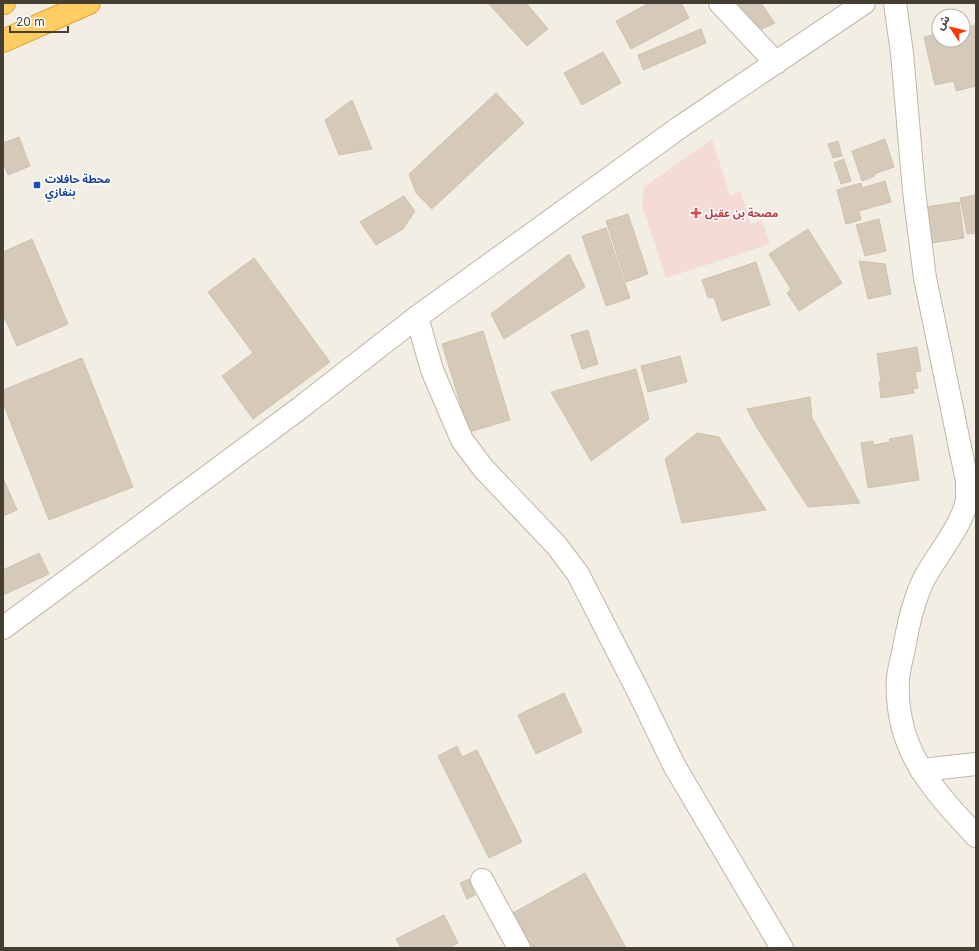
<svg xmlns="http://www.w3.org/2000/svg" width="979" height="951" font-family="Inter,'Noto Sans Arabic',sans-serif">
  <rect width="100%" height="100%" fill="#f3eee4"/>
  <path fill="#f4dbd6" d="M 712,139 L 730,195 L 741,192 L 751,224 L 762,220 L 770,244 L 666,278 L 642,205 L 644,187 Z"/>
  <path fill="#d5cab9" stroke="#d0c2ac" d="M 488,3 L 526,3 L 548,29 L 527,46 Z
    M 649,3 L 681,3 L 689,18 L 631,49 L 616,21 Z
    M 730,3 L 761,3 L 775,23 L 753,33 Z
    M 976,25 L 976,86 L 956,91 L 954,81 L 935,85 L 924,37 L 939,33 L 939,40 L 963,40 L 963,28 Z
    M 701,29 L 706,43 L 643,70 L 638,55 Z
    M 603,52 L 621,83 L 582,105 L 564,73 Z
    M 496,93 L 524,123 L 432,209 L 416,193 L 409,174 Z
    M 352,100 L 372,149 L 339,155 L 325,120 Z
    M 19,137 L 30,166 L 8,175 L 3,162 L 3,143 Z
    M 885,139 L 894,167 L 874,174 L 875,176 L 862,181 L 852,151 Z
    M 838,141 L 842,156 L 833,158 L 828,144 Z
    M 844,159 L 851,181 L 841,184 L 834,163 Z
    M 885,181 L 891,202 L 859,211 L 861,220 L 846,224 L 837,190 L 861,183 L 862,188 Z
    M 976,195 L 976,233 L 967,234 L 960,198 Z
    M 404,196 L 415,211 L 403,229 L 376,245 L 360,222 Z
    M 959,202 L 964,238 L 931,243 L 926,207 Z
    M 628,214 L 648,274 L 626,282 L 606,221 Z
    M 879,219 L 886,251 L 865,256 L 856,225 Z
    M 606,228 L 630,298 L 606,306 L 582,236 Z
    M 808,229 L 842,283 L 799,311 L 787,293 L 791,289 L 769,254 Z
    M 32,239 L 68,324 L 17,346 L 3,314 L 3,252 Z
    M 569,254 L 585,287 L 504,339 L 491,314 Z
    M 254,258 L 330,362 L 253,419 L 222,376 L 253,353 L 208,292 Z
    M 859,261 L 885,264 L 891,294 L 868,299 Z
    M 756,262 L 770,305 L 722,321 L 714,297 L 708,298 L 702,280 Z
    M 588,330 L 598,364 L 582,369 L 571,335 Z
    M 483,331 L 510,420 L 469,432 L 442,344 Z
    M 917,347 L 921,371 L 915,372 L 918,388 L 913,389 L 914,393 L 881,398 L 879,382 L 881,382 L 877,354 Z
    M 680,356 L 687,382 L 648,392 L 641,366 Z
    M 82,358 L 133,487 L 49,520 L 3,403 L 3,390 Z
    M 636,369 L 649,419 L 591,461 L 551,392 Z
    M 810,397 L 812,418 L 860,503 L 808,507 L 757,428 L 747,409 Z
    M 697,433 L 719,437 L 766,510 L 682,523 L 665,459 Z
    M 912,435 L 919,480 L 868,488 L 861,443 L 873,441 L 873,445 L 890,442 L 889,439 Z
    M 3,478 L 17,510 L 3,516 Z
    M 39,553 L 49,574 L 3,595 L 3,585 L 5,584 L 3,570 Z
    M 564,693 L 582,732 L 536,754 L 518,715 Z
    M 457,746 L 462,757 L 477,750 L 522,842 L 489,858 L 438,756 Z
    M 585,873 L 626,948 L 532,948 L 513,913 Z
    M 469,879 L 475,895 L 467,899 L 460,883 Z
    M 444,915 L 458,943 L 449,948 L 401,948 L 396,939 Z"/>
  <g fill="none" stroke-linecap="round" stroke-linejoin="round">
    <defs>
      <path id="minor" d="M 720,3 L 776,63
        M 895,3 L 902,53 L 914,191 L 925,278 L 967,481 C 967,486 967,493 967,499 C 964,523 936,556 924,579 C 913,601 908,625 904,648 C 902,658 899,668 898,678 C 894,748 931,788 976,836
        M 417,317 L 432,370 L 462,440 L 483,468 L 557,546 L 578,574 L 638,691 L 675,767 L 782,948
        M 3,628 L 300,408 L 417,317 L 680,127 L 864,3
        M 921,770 L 976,764
        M 482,880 L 519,948"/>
      <path id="highway" d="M 3,3 L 4,3
        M 3,41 L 89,3"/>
    </defs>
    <use href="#minor" stroke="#beb6a6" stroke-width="24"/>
    <use href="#highway" stroke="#e3a32d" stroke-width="24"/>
    <use href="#minor" stroke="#fff" stroke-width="22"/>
    <use href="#highway" stroke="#ffcd62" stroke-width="22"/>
  </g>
  <rect fill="#1a4fb4" stroke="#fff" stroke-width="1.5" x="33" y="181" width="8" height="8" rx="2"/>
  <path fill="#e0444e" stroke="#fff" stroke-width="1.5" d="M694 207h4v4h4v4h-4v4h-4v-4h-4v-4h4z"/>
  <g text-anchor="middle" stroke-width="3" stroke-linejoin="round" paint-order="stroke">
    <g font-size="11" font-weight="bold" fill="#164399" stroke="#fff" text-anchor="start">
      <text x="45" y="183">محطة حافلات<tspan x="45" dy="13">بنغازي</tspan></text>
    </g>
    <g font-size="11" font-weight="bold" fill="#be3a42" stroke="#fff" text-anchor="start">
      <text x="705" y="217">مصحة بن عقيل</text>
    </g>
  </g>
  <rect width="979" height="951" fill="none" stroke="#453e33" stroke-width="8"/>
  <g transform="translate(951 28) rotate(305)"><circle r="19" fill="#ffffff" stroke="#b5b2ad"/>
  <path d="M0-3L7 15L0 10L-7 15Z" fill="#ff360e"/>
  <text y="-6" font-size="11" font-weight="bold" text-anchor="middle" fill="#453e33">ش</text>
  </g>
  <path d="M10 26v6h58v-6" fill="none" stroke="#453e33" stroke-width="2"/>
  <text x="16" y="26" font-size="12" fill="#453e33" stroke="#ffffff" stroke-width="3" paint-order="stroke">20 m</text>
</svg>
